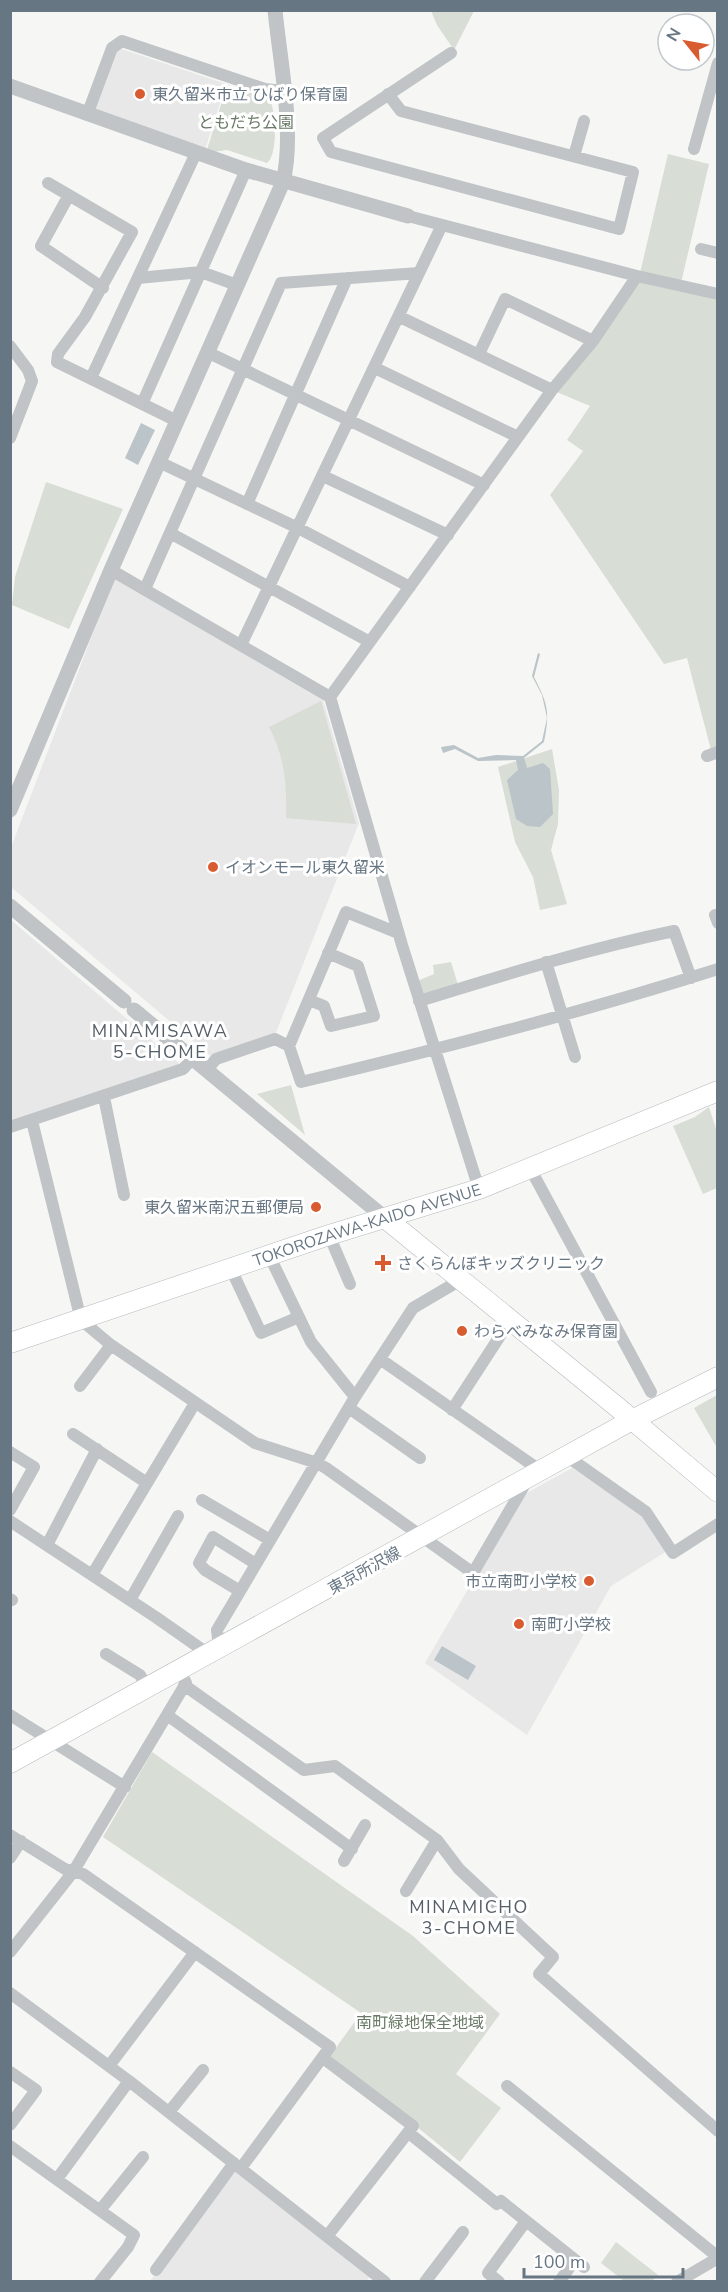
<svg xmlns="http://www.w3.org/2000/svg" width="728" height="2292" font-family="'Nunito Sans','Noto Sans JP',sans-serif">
  <rect width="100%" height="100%" fill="#f6f7f4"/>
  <path fill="#e7e8e7" d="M 122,49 L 226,84 L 204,153 L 92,116 L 116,52 Z
    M 114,578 L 323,700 L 359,823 L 275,1035 L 212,1057 L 11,887 L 10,850 Z
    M 11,920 L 182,1066 L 11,1122 Z
    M 572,1468 L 648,1519 L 667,1551 L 611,1586 L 527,1735 L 425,1663 L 523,1495 Z
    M 235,2172 L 370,2276 L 366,2282 L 149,2282 Z"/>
  <path fill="#d8ddd5" d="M 431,11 L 474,11 L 454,50 L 437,25 Z
    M 227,85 L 270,100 C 276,113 278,155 267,163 L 227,150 L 206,153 Z
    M 668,154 L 709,164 L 681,283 L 640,273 Z
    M 637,276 L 717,299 L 717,748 L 711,750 L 687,658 L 664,664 L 550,495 L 583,451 L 567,440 L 590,406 L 552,390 Z
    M 46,482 L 123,509 L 69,629 L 12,605 L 15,577 Z
    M 321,701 L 356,824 L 286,818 C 287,785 285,757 269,727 Z
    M 552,749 L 559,790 L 558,824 L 551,850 L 567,904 L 540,910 L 533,877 L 515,842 L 498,767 Z
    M 451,962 L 458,985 L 421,996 L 417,981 L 434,974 L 433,965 Z
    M 291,1085 L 305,1135 L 257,1094 Z
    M 709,1107 L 717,1132 L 717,1188 L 703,1194 L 673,1126 L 695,1117 Z
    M 717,1395 L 717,1448 L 694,1408 Z
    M 152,1752 L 413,1936 L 500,2014 L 456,2074 L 501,2108 L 460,2162 L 330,2056 L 361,2013 L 103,1837 Z
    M 616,2242 L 658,2275 L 652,2281 L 624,2281 L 601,2263 Z"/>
  <path fill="#bac4c9" d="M 141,423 L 155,430 L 138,465 L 125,458 Z
    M 538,653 L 540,654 L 534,677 C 548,704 550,712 544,742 L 524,758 L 527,768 L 543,763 L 550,769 L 553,814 L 540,827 L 527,826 L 516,819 L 507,780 L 518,770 L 516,760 L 478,761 L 455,749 L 443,753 L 441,747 L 454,745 L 478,758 L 496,755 L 523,756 L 542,741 L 547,718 L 542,695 L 532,676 Z
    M 442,1646 L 476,1666 L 468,1680 L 434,1660 Z"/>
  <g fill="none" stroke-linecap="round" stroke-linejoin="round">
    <defs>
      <g id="primary">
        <path d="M 385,1218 L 616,1406 L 718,1492"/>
        <path id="s1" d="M 10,1343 L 329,1235 L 479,1189 L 718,1091"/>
        <path d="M 10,1763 L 632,1420 L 718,1377"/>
      </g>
    </defs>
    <use href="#primary" stroke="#b5b9bd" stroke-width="21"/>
    <path stroke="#c0c4c7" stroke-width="12" d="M 388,94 L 401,111 L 633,172 L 619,229 L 331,152 L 323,138 L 451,53
      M 87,115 L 112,48 L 122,41 L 265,89 L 283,91
      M 694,149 L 718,63
      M 574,156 L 584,121
      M 48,183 L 132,232 L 85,317 L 58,354 L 57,362 L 177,421
      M 69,195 L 41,246 L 103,288
      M 408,216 L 637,276 L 718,294
      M 701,249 L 718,253
      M 138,278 L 201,272 L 237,285
      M 400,317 L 552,390
      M 10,346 L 28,370 L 32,381 L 10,438
      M 207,352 L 484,485
      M 479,354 L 505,299 L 593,341
      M 375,368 L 518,437
      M 91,378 L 196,153
      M 142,404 L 246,170
      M 159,462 L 298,528 L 410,587
      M 323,476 L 448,535
      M 247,504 L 347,278
      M 170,533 L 370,642
      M 111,570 L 330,697 L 402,945 L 479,1189
      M 145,589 L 281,283 L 419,273
      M 241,645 L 442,225
      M 330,697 L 552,390 L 593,341 L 637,276
      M 707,756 L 718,752
      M 715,915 L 718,923
      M 398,933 L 346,912 L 289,1046 L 301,1082 C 441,1049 580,1013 718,969
      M 546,962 L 575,1057
      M 309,1000 L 324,1006 L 331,1026 L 374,1016 L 358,966 L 328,953
      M 419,1001 C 504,975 587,949 674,931 L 691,978
      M 207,1070 L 216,1059 L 275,1039 L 289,1046
      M 104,1097 L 124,1195
      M 32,1121 L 81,1320 L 111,1345 L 255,1443 L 317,1463 L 326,1468 L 473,1573 L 528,1479
      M 10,1127 L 183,1069 L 193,1058
      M 530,1168 L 651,1392
      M 329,1235 L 350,1284
      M 269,1255 L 311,1342 L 355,1397
      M 231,1269 L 261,1333 L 299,1317
      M 380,1359 L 541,1471
      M 80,1386 L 111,1345
      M 349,1408 L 420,1458
      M 452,1410 L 511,1319
      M 73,1434 L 147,1483
      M 10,1452 L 34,1467 L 10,1510
      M 568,1457 L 646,1512 L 673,1553 L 718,1524
      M 202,1500 L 270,1540
      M 10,1521 L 157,1618 L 207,1653
      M 47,1545 L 97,1449
      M 92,1575 L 195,1403
      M 240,1591 L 205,1570 L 199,1563 L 213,1537 L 256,1564
      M 10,1599 L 12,1600
      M 130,1600 L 178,1516
      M 219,1647 L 217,1630 L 355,1397 L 413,1308 L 452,1285 L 458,1276
      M 106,1654 L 140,1675 L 147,1687
      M 184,1685 L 304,1770 L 335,1766 L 437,1840 L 459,1869 L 553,1957 L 539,1974 L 718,2131
      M 10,1715 L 125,1787
      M 167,1715 L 352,1849
      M 10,1835 L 65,1869 L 83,1874 L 330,2047 L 241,2168
      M 10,1858 L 21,1841
      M 344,1861 L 365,1825
      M 406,1891 L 437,1840
      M 10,1952 L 73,1872 L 186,1683 L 184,1679
      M 10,1993 L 129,2081 L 385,2282
      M 323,2058 L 413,2126 L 328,2235
      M 109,2066 L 195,1952
      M 10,2072 L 36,2090 L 10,2125
      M 507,2086 L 718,2257
      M 169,2112 L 203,2070
      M 409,2133 L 497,2204 L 501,2201 L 584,2267
      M 10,2146 L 134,2235 L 128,2247 L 100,2282
      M 57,2179 L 129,2081
      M 101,2209 L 143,2157
      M 156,2270 L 234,2163
      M 425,2282 L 463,2232
      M 499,2282 L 488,2273 L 526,2221
      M 559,2282 L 575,2260
      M 677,2282 L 718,2258"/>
    <path stroke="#c0c4c7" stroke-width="15" d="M 10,86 L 246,170 L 408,216
      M 10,810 L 111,570 L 283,182 C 295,132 280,63 275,10
      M 10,906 L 124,1001
      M 134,1010 L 385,1218"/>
    <use href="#primary" stroke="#fff" stroke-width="20"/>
  </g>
  <g fill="#d95c31" stroke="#fff" stroke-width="2">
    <circle cx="140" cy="94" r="6"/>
    <circle cx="213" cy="867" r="6"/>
    <circle cx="316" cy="1207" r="6"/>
    <path d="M380 1254h6v6h6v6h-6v6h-6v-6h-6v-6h6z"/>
    <circle cx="462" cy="1331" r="6"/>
    <circle cx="589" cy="1581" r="6"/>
    <circle cx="519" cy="1624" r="6"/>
  </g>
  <g text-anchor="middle" stroke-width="6" stroke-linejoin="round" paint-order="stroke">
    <g font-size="16" fill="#677683" stroke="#fff" text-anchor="start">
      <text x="152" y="100">東久留米市立 ひばり保育園</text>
      <text x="225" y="873">イオンモール東久留米</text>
      <text x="304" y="1213" text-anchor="end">東久留米南沢五郵便局</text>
      <text x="397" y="1269">さくらんぼキッズクリニック</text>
      <text x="474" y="1337">わらべみなみ保育園</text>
      <text x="577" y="1587" text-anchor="end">市立南町小学校</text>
      <text x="531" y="1630">南町小学校</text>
    </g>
    <g font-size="16" fill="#697a66" stroke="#fff">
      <text x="246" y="128">ともだち公園</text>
      <text x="420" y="2028">南町緑地保全地域</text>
    </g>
    <g font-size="16" fill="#677683" stroke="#fff">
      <text dy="6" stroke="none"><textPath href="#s1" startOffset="376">TOKOROZAWA-KAIDO AVENUE</textPath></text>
      <text transform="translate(364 1570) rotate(-29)" y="6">東京所沢線</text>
    </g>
    <g font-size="18" letter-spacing="1.5" fill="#555f68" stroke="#fff">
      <text x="160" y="1037">MINAMISAWA<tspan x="160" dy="21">5-CHOME</tspan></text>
      <text x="469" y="1913">MINAMICHO<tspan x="469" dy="21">3-CHOME</tspan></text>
    </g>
  </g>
  <rect width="728" height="2292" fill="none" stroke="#677683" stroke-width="24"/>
  <g transform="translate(686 42) rotate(301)"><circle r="28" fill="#ffffff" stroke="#c2c8cd" stroke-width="1.5"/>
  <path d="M0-4.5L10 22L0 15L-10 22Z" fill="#d95c31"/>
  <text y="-9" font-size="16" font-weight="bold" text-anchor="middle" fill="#677683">N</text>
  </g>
  <path d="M524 2268v9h159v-9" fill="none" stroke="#677683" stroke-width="3"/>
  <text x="533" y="2268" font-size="18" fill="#677683" stroke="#ffffff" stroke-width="4.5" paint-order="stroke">100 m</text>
</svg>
